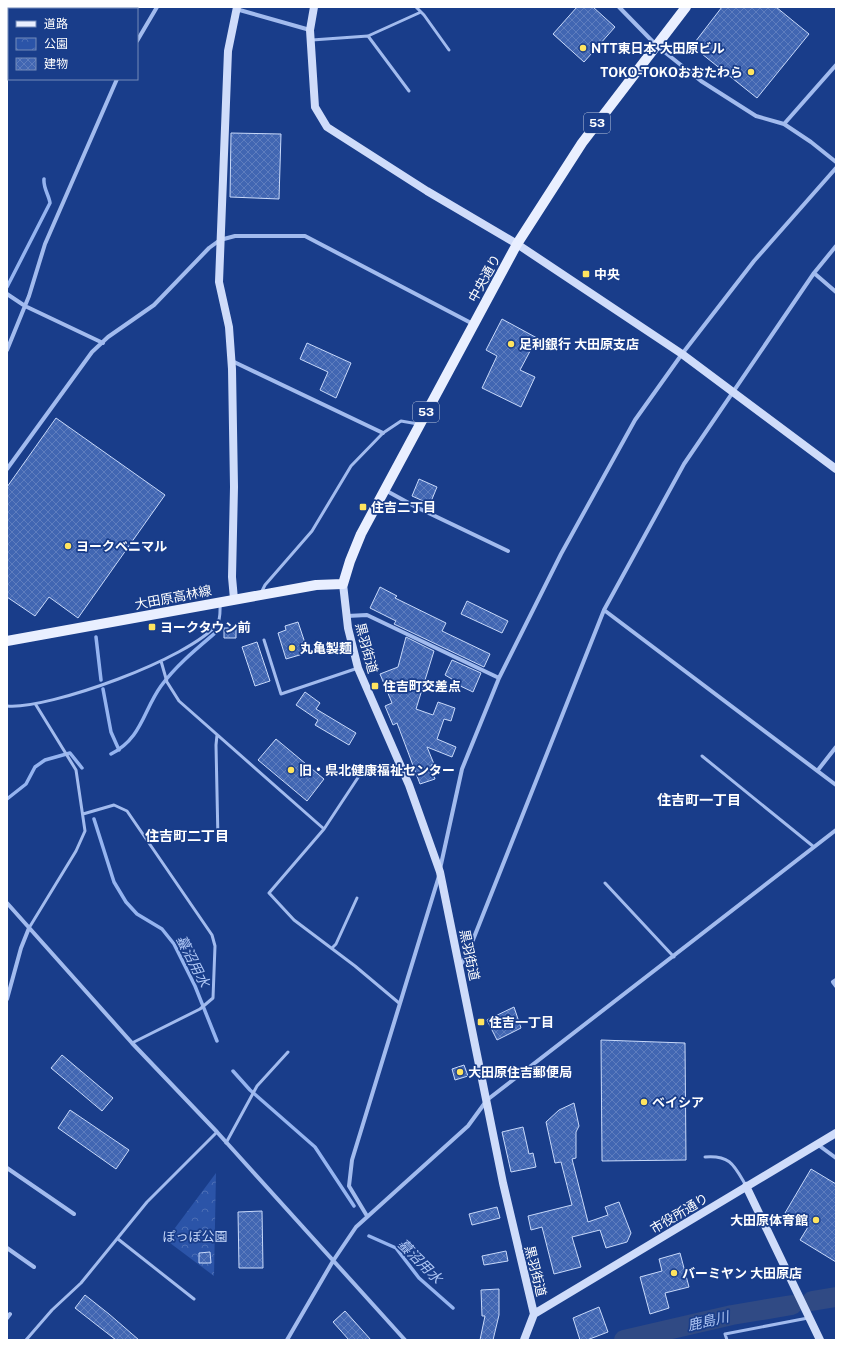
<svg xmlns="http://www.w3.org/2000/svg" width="843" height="1347" font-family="'Public Sans','Noto Sans JP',sans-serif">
  <defs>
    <pattern id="park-crowns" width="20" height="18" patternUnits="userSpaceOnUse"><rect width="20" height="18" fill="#2b54a8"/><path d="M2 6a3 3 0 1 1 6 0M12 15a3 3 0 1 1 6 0" fill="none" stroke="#4b6eb5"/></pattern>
    <pattern id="building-cross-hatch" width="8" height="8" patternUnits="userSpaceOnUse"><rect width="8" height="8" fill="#4166b2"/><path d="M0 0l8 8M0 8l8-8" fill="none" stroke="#5e7dbe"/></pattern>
  </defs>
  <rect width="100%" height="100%" fill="#193d8a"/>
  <path fill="url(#park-crowns)" d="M 216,1173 L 214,1276 L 166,1240 Z"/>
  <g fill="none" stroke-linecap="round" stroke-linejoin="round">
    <path stroke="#95b4f0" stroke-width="3.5" d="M 136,9 L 137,7
      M 7,287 L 50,203 C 49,195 43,188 44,179
      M 96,637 L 101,680
      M 103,689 L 111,732 L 119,750
      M 111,754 C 142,738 143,711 161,686 C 177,664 200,646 221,628
      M 7,799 L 26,784 L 35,767 L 45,760 L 70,753 L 82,768
      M 94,819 L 114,882 L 126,902 L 137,914 L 162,929 L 174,944 L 195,986 L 217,1041
      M 233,1071 L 250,1090 L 315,1147 L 354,1206
      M 369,1236 L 396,1248 L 419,1278 L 453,1308"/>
    <path stroke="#304a84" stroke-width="20" d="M 812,1301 L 836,1297
      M 624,1340 L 732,1315 L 792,1305"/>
  </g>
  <path fill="url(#building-cross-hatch)" stroke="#c8d9fa" d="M 577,7 L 593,7 L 615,27 L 584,62 L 553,34 Z
    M 722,7 L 776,7 L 809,34 L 757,98 L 692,46 Z
    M 231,133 L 281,134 L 279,199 L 230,197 Z
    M 502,319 L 537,338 L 520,370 L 535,377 L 521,407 L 482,388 L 497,356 L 486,350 Z
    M 307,343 L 351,363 L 336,398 L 320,390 L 328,372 L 300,359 Z
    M 56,418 L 165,495 L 78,618 L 49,597 L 35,616 L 7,597 L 7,487 Z
    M 419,479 L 437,487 L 430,504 L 412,496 Z
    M 380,587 L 397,596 L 395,598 L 446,623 L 442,631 L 490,654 L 484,667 L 394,624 L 396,621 L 370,608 Z
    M 467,601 L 508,621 L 502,633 L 461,614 Z
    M 298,622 L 305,643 L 300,645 L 303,654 L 286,659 L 278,633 L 286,630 L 285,626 Z
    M 224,628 L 236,628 L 236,638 L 224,638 Z
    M 406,637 L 434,651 L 416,709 L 433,715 L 438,702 L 455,708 L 451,721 L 444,719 L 437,739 L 456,747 L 452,757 L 427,747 L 434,764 L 431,765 L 435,779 L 420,784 L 397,723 L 393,725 L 385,706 L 392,703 L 380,674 L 398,667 Z
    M 257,642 L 270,681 L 255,686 L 242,647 Z
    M 452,660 L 481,673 L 473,692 L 456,684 L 457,682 L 445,675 Z
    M 305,692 L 320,703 L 316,709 L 356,733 L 349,745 L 315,725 L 318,720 L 296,705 Z
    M 276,739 L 324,779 L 307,801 L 258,760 Z
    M 514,1007 L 521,1028 L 497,1040 L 487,1020 Z
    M 601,1040 L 685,1043 L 686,1160 L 602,1161 Z
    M 62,1055 L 113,1098 L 102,1111 L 51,1068 Z
    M 464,1065 L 468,1076 L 455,1080 L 452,1069 Z
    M 574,1103 L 579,1126 L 576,1132 L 576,1158 L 572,1159 L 588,1222 L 608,1215 L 605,1207 L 619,1202 L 631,1233 L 627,1242 L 606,1248 L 600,1230 L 572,1237 L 581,1267 L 554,1274 L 542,1227 L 531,1230 L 528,1216 L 572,1205 L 561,1162 L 555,1163 L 546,1122 L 559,1110 Z
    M 70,1110 L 129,1150 L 116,1169 L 58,1128 Z
    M 523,1127 L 529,1154 L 533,1153 L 536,1167 L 511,1172 L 502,1132 Z
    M 811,1169 L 836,1184 L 836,1262 L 800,1240 L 808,1227 L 785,1213 Z
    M 497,1207 L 500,1218 L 472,1225 L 469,1214 Z
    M 262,1211 L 263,1268 L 239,1268 L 238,1212 Z
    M 506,1251 L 508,1261 L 484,1265 L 482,1256 Z
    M 210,1252 L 211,1263 L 199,1263 L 199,1253 Z
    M 680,1253 L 689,1287 L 665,1293 L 669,1308 L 650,1314 L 640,1277 L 662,1271 L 659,1259 Z
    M 499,1289 L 499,1315 L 493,1340 L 480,1340 L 485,1316 L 482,1316 L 481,1290 Z
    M 85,1295 L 109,1314 L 139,1340 L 116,1340 L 75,1308 Z
    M 599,1307 L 608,1332 L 587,1340 L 580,1340 L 573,1318 Z
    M 345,1311 L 371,1340 L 349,1340 L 333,1322 Z"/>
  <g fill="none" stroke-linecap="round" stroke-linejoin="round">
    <path stroke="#a2bbee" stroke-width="3" d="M 416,7 L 424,15 L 449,50
      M 368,36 L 409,91
      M 312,40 L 368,36 L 421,12
      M 261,593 L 265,585 L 312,531 L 351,466 L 383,433 L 401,421 L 418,424
      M 264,640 L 281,694 L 358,668
      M 161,661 L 167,682 L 179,701 L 324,829
      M 7,706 C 48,710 191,658 217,624 C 221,619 220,610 220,603
      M 217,735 L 216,745 L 218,840
      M 702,756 L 814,847
      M 363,770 L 324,829 L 269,893 L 294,920 L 355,966 L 399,1003
      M 83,814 L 114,805 L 127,811 L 212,935 L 215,946 L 213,998 L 200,1009 L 132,1043
      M 605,883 L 674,957
      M 29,928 L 76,851 L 85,831 L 76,770 L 36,705
      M 332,948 L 336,944 L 357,898
      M 226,1143 L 257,1086 L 288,1052
      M 705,1157 C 730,1155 734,1165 745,1184
      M 118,1239 L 194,1299
      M 26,1340 L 52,1310 L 81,1283 L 147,1202 L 217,1132
      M 727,1340 L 725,1334 L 808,1318"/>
    <path stroke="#a2bbee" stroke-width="4" d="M 619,7 L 657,46 L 701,81 L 756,116 L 784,124 L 811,142 L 836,162
      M 236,9 L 310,30
      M 137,41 L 157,7
      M 784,124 L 836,65
      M 814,273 L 836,292
      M 7,294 L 25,306 L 103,343
      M 7,350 L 29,296 L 45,244 L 117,79
      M 232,361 L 383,433
      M 7,469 L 92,352 L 108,337 L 154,305 L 209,248 L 220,240 L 235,236 L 305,236 L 473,324
      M 385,490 L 416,507 L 508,551
      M 604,610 L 836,785
      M 347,616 L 367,615 L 499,678
      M 363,770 L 400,764
      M 818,770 L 836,747
      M 440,869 L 462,769 L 499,678 L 561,554 L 635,420 L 682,354 L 754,261 L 836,168
      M 7,903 L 132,1043 L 217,1132 L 405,1340
      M 460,966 L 467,955 L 604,610 L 684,464 L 814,273 L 836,246
      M 836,980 L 833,982 L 836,986
      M 7,999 L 21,948 L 29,928
      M 817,1144 L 836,1158
      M 7,1168 L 74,1214
      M 367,1216 L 349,1186 L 352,1160 L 439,876
      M 7,1248 L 34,1267
      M 7,1318 L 10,1314
      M 287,1340 L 333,1261 L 356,1227 L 468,1126 L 487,1100 L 836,830"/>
    <path stroke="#cfdcfa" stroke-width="8" d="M 314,7 L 310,30 L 315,107 L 327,127 L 427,191 L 517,244 L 682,354 L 836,469
      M 343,584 L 348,628 L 358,668 L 409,785 L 440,872 L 503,1183 L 534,1314 L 524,1340
      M 234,599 L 232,577 L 234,487 L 232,369 L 229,327 L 219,282 L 228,51 L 237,7
      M 746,1186 L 820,1340
      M 534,1314 L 836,1133"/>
    <path stroke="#e9efff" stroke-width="10" d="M 7,641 L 316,585 L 343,584 L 350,561 L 361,534 L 517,244 L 582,143 L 686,7"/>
  </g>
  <g fill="#ffe45f" stroke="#193d8a" stroke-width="1.5">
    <circle cx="583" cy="48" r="4"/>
    <circle cx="751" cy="72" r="4"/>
    <rect x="582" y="270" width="8" height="8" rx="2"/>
    <circle cx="511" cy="344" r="4"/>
    <rect x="359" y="503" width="8" height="8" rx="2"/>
    <circle cx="68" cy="546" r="4"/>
    <rect x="148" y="623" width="8" height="8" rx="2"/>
    <circle cx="292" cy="648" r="4"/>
    <rect x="371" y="682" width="8" height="8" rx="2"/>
    <circle cx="291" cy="770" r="4"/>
    <rect x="477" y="1018" width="8" height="8" rx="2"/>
    <circle cx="460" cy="1072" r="4"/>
    <circle cx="644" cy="1102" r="4"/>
    <circle cx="816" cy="1220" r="4"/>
    <circle cx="674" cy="1273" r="4"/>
  </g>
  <g text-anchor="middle" stroke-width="3.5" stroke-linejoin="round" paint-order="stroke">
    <g fill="#193d8a" stroke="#bac5dc" stroke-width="1">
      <rect x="584" y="113" width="26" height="20" rx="3"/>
      <rect x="413" y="402" width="26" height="20" rx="3"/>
    </g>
    <g font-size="12" font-weight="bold" fill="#fff">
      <text x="597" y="127">53</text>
      <text x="426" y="416">53</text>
    </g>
    <g font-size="13" font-weight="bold" fill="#fff" stroke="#193d8a" text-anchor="start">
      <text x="591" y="53">NTT東日本 大田原ビル</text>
      <text x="743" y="77" text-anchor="end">TOKO-TOKOおおたわら</text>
      <text x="594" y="279">中央</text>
      <text x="519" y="349">足利銀行 大田原支店</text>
      <text x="371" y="512">住吉二丁目</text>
      <text x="76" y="551">ヨークベニマル</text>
      <text x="160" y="632">ヨークタウン前</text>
      <text x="300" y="653">丸亀製麺</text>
      <text x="383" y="691">住吉町交差点</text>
      <text x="299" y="775">旧・県北健康福祉センター</text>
      <text x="489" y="1027">住吉一丁目</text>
      <text x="468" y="1077">大田原住吉郵便局</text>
      <text x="652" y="1107">ベイシア</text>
      <text x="808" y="1225" text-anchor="end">大田原体育館</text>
      <text x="682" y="1278">バーミヤン 大田原店</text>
    </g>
    <g font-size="13" fill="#fff" stroke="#193d8a">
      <text transform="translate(484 278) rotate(-61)" y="5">中央通り</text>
      <text transform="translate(173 597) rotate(-11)" y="5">大田原高林線</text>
      <text transform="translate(367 648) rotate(75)" y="5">黒羽街道</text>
      <text transform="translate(470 955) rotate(78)" y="5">黒羽街道</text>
      <text transform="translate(679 1213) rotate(-31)" y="5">市役所通り</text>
      <text transform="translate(536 1271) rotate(76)" y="5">黒羽街道</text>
    </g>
    <g font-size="13" fill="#c8d9fa" stroke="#193d8a">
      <text x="195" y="1241">ぽっぽ公園</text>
    </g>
    <g font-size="14" font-weight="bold" fill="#fff" stroke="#193d8a">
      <text x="699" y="805">住吉町一丁目</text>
      <text x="187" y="841">住吉町二丁目</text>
    </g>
    <g font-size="14" font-style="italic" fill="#aec6f5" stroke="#193d8a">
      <text transform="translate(193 961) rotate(63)" y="5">蟇沼用水</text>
      <text transform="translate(420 1261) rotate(45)" y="5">蟇沼用水</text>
      <text transform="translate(708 1321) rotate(-13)" y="5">鹿島川</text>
    </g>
  </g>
  <rect width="843" height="1347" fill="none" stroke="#ffffff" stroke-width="16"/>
  <rect x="8" y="8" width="130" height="72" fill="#193d8a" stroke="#758bb9"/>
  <rect x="16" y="21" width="20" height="6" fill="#e9efff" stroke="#758bb9"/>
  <text x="44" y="28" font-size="12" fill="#ffffff">道路</text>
  <rect x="16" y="38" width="20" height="12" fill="url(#park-crowns)" stroke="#758bb9"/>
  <text x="44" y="48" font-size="12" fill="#ffffff">公園</text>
  <rect x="16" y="58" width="20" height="12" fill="url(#building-cross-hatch)" stroke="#758bb9"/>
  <text x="44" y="68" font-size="12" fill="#ffffff">建物</text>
</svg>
